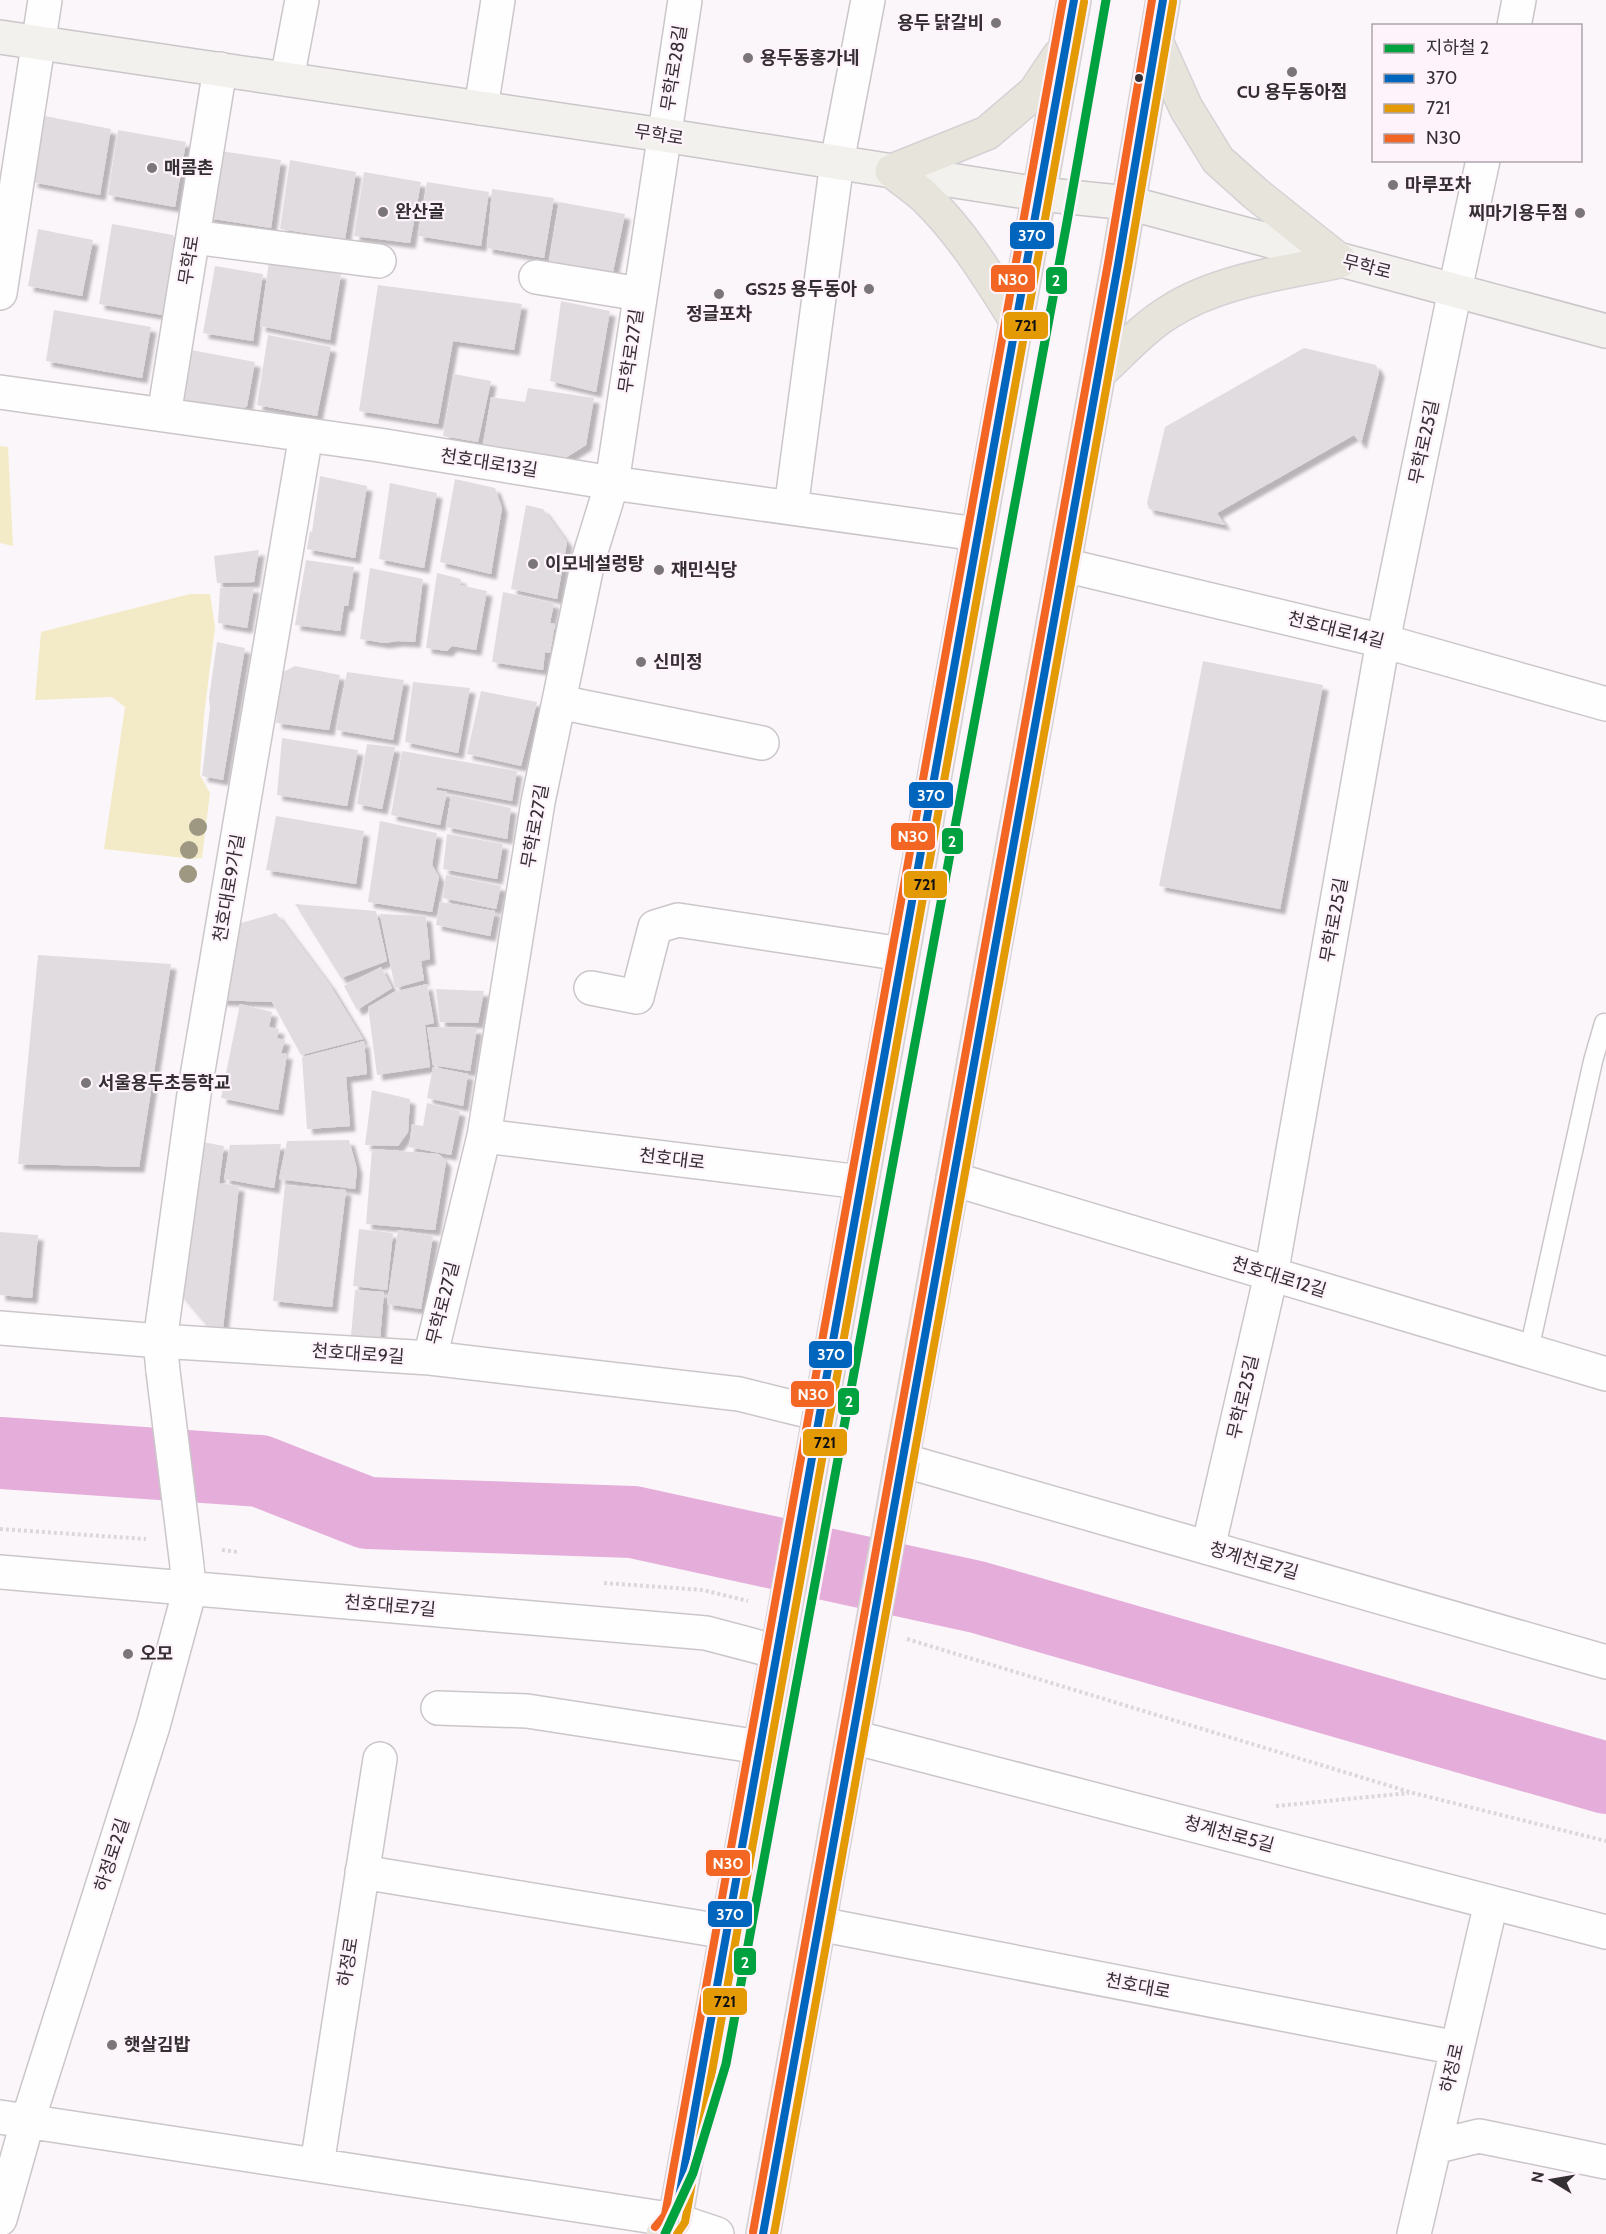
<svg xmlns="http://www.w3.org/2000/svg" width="1606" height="2234" font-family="Cabin,'Noto Sans KR',sans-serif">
  <defs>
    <filter id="shadow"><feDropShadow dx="5.5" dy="5.5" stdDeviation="1.5" flood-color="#0004"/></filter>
  </defs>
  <rect width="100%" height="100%" fill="#fbf6fa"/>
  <path fill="#f3ebc8" d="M 0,446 L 8,447 L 13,546 L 0,543 Z
    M 190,594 L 210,594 L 215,627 L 204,716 L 200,775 L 210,793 L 202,858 L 193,859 L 104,849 L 125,707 L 112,697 L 35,700 L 41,632 Z"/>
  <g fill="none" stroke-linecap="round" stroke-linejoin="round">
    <path stroke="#e4adda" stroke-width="72" d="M 0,1453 L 260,1471 L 367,1513 L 633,1522 L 977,1597 L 1606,1778"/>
  </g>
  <path fill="#e1dce0" filter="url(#shadow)" d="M 45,116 L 111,129 L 100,195 L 32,182 Z
    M 118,130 L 186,142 L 175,207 L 108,195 Z
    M 214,150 L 281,160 L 271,228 L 207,218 Z
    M 290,160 L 356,172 L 345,239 L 280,229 Z
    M 364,172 L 421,182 L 410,243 L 354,236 Z
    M 427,182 L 489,192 L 481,246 L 418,236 Z
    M 492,189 L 554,198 L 544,258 L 487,248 Z
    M 559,202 L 625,214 L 613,272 L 549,261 Z
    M 112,224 L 173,235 L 179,247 L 168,316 L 99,304 Z
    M 38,229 L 93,240 L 82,296 L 28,286 Z
    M 269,261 L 341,274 L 330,340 L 260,326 Z
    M 215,266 L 263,274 L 253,341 L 203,333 Z
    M 378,285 L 522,304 L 514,350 L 453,341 L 438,424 L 359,411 Z
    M 561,301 L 610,311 L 596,392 L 550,381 Z
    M 54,310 L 151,327 L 142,378 L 46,361 Z
    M 268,335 L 331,347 L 317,416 L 257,405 Z
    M 1304,348 L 1376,365 L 1379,372 L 1361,444 L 1354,435 L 1217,513 L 1225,525 L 1149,509 L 1147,503 L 1165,427 Z
    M 186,349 L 255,362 L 247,406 L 240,411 L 178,399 L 180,382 L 186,383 L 190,357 L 184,356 Z
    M 454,374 L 491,381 L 478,442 L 443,436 Z
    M 528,388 L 594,398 L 586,445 L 559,462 L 482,450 L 491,397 L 525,402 Z
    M 320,476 L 367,486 L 355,558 L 307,549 L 310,531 L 312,532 Z
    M 455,479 L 495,488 L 502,508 L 491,574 L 440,562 Z
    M 390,483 L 437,493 L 424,568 L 379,559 Z
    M 526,505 L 543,509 L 567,542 L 557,599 L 511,589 Z
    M 259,550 L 254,582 L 217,583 L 214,556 Z
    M 306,560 L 354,567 L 348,606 L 344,606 L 340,631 L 295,625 Z
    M 370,568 L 423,579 L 415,642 L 398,641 L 384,643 L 360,639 Z
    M 437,573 L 461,579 L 460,585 L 487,591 L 476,650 L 452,646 L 447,651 L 426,648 Z
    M 254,587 L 247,628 L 218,623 L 220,588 Z
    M 503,592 L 554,603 L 550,623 L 555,624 L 550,653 L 545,652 L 543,670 L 492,662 Z
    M 217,642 L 245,648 L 223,780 L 202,776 L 210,708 L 209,698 Z
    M 1203,661 L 1323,685 L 1280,909 L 1159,886 Z
    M 295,666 L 340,675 L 329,730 L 276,723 L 281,673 Z
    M 347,672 L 404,680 L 393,740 L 336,730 Z
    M 413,682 L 470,688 L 458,753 L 405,742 Z
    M 481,691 L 537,702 L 521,766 L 467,754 Z
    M 282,738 L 358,750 L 347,806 L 277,795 Z
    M 367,744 L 395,747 L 382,809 L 357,804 Z
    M 402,751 L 517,771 L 512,801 L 437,787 L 436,790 L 447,792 L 440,825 L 391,815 Z
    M 451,795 L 511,808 L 507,839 L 446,827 Z
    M 276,816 L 364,831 L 356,884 L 266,870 Z
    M 380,821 L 437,833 L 432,865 L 439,877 L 432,912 L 368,902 Z
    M 447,834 L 503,844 L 497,879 L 443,869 Z
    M 446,875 L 501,886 L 496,909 L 443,898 Z
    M 440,902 L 495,911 L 490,936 L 436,925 Z
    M 295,904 L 376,911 L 387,961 L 341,978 Z
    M 276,913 L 330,985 L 363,1039 L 301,1055 L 272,1002 L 219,1000 L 234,925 Z
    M 380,914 L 426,916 L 430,959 L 421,961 L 424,980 L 395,988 Z
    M 38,955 L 171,964 L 139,1167 L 18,1164 Z
    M 381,967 L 392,988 L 357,1010 L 344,986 Z
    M 427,984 L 434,1023 L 425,1025 L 430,1067 L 377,1075 L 368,1007 L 394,992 Z
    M 436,989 L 484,991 L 478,1023 L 440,1022 Z
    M 240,1004 L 272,1012 L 269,1027 L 279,1029 L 277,1038 L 285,1040 L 281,1053 L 287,1054 L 278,1110 L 221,1098 Z
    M 427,1027 L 477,1028 L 470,1071 L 433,1065 Z
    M 364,1041 L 367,1074 L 346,1077 L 350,1126 L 307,1129 L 302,1057 Z
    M 433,1067 L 468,1074 L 463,1106 L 427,1098 Z
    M 372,1090 L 410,1099 L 408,1132 L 398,1146 L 365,1145 Z
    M 427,1103 L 460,1111 L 451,1155 L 409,1147 L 412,1124 L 423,1126 Z
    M 349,1140 L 357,1169 L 355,1189 L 279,1179 L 287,1141 Z
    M 197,1141 L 224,1146 L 219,1183 L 239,1186 L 223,1328 L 207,1326 L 176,1289 Z
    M 281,1144 L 274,1188 L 224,1179 L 230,1145 Z
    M 372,1149 L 439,1154 L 446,1162 L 435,1230 L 366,1224 Z
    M 285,1185 L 346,1190 L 332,1307 L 273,1301 Z
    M 359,1229 L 393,1233 L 387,1290 L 353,1286 Z
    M 398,1230 L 433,1236 L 421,1309 L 387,1304 Z
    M 0,1232 L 38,1235 L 32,1298 L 0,1295 Z
    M 355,1290 L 384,1292 L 380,1339 L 351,1336 Z"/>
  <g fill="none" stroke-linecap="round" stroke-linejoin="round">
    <defs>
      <path id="service" d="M 1529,1350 L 1593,1061 L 1604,1023 L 1606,1024"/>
      <path id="minor" d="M 1514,26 L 1519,0
        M 287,79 L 302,0
        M 481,108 L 498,0
        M 193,237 L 379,261
        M 536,277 L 640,294
        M 0,293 L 45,0
        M 0,392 L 379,445 L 612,483 L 977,534
        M 164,415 L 220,69
        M 791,508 L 837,162 L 868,0
        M 1064,565 L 1383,641 L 1606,704
        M 559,702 L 762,743
        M 591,988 L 637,997 L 655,927 L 678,920 L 902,954
        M 484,1136 L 861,1182
        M 953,1179 L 1606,1374
        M 0,1328 L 160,1341 L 430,1358 L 739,1394 L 820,1414
        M 430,1358 L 484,1136 L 538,802 L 588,561 L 612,483 L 685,0
        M 163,1371 L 160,1341 L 194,1094 L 306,435
        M 902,1460 L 1606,1662
        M 1208,1548 L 1271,1275 L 1383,641 L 1455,290 L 1483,160
        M 0,1572 L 706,1633 L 778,1652
        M 438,1708 L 527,1711 L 760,1747
        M 853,1737 L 1606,1932
        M 362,1872 L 727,1932
        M 819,1924 L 1457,2048
        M 0,2117 L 675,2220 L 717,2234
        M 1434,2147 L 1479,2136 L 1606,2162
        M 317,2165 L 380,1759
        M 0,2219 L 28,2120 L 153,1726 L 190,1589 L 187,1568
        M 1414,2234 L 1491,1903"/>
      <path id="secondary" d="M 0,37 L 663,135 L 1039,194 L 1129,203 L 1606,331"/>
      <path id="primary" d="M 1156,41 L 1186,108 L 1218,160 L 1256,194 L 1340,261
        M 1016,320 C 989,277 962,233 925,197 C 915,188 903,180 892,171 L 987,133 L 1035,92 L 1059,56
        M 1099,373 C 1121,353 1143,328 1169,312 C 1219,280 1283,273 1340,261
        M 820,1414 L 1074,0
        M 902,1460 L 1118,265 L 1163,0
        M 663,2234 L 675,2220 L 779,1644
        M 763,2234 L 865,1668"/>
    </defs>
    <use href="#service" stroke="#cbc6ca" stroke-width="21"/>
    <use href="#minor" stroke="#cbc6ca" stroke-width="36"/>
    <use href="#secondary" stroke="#cbc6ca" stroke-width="36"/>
    <use href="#primary" stroke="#d5d2d5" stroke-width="36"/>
    <path stroke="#dad8da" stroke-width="4" stroke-dasharray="3 3" stroke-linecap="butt" d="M 0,1529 L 146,1539
      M 222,1550 L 238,1552
      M 604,1583 L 703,1590 L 748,1601
      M 907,1639 L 1413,1793 L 1606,1841
      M 1276,1806 L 1409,1793"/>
    <use href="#service" stroke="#fefefe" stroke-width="18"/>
    <use href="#minor" stroke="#fefefe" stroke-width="33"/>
    <use href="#secondary" stroke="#f2f1ed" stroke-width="33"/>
    <use href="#primary" stroke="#e6e4db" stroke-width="33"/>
    <defs>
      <path id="minor-bridge" d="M 163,1371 L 187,1566"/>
      <path id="primary-bridge" d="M 779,1644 L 820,1414
        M 865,1668 L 902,1460"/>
    </defs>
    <use href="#minor-bridge" stroke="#cbc6ca" stroke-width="36" stroke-linecap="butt"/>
    <use href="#primary-bridge" stroke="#d5d2d5" stroke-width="36" stroke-linecap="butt"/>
    <use href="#minor-bridge" stroke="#fefefe" stroke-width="33"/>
    <use href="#primary-bridge" stroke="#e6e4db" stroke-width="33"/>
    <defs>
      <path id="bus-1" d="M 663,2234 L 675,2220 L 1074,0
        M 763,2234 L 1118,265 L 1163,0"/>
      <path id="bus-2" d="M 677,2234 L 685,2222 L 1084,2
        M 774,2234 L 1128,267 L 1173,2"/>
      <path id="bus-3" d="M 655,2227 L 665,2215 L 1063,0
        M 753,2232 L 1108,263 L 1152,0"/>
    </defs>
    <use href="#bus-1" stroke="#fef3fb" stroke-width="12"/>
    <use href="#bus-2" stroke="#fef3fb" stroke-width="12"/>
    <use href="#bus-3" stroke="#fef3fb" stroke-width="12"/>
    <use href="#bus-1" stroke="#0065bd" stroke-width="8"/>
    <use href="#bus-2" stroke="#e49a05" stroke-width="8"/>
    <use href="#bus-3" stroke="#f26522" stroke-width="8"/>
    <defs>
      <path id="metro-1" d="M 665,2234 L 693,2173 L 726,2064 L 1067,222 L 1106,0"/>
    </defs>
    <use href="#metro-1" stroke="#fef3fb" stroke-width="14"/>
    <use href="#metro-1" stroke="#00a23f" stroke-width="9"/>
  </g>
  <g fill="#9e9883">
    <circle cx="198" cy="827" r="9"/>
    <circle cx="189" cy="850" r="9"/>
    <circle cx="188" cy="874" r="9"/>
  </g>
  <g fill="#7a7579" stroke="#fef3fb" stroke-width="2">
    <circle cx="996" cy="23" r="6"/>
    <circle cx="748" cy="58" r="6"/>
    <circle cx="1292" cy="72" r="6"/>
    <circle cx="152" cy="168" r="6"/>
    <circle cx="1393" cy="185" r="6"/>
    <circle cx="383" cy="212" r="6"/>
    <circle cx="1580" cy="213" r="6"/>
    <circle cx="869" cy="289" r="6"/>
    <circle cx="719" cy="294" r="6"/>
    <circle cx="533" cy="564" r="6"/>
    <circle cx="659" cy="570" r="6"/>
    <circle cx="641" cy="662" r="6"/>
    <circle cx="86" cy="1083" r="6"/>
    <circle cx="128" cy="1654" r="6"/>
    <circle cx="112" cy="2045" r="6"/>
  </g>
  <circle fill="#342f33" stroke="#fef3fb" stroke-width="2" cx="1139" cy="78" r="5"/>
  <g text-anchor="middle" stroke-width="4.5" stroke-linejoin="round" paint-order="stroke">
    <g font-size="18" font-weight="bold" fill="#342f33" stroke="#fef3fb" text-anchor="start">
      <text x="984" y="29" text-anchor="end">용두 닭갈비</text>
      <text x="760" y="64">용두동홍가네</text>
      <text x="1292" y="98" text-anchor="middle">CU 용두동아점</text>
      <text x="164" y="174">매콤촌</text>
      <text x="1405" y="191">마루포차</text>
      <text x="395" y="218">완산골</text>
      <text x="1568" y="219" text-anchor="end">찌마기용두점</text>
      <text x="857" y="295" text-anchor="end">GS25 용두동아</text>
      <text x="719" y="320" text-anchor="middle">정글포차</text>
      <text x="545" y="570">이모네설렁탕</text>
      <text x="671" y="576">재민식당</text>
      <text x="653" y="668">신미정</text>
      <text x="98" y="1089">서울용두초등학교</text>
      <text x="140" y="1660">오모</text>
      <text x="124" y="2051">햇살김밥</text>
    </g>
    <g font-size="18" fill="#342f33" stroke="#fef3fb">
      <text transform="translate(674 68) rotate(-81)" y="6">무학로28길</text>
      <text transform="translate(659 135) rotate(9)" y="6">무학로</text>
      <text transform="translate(189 260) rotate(-81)" y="6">무학로</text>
      <text transform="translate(1367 267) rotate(14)" y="6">무학로</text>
      <text transform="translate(631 351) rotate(-82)" y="6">무학로27길</text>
      <text transform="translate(1424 442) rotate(-78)" y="6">무학로25길</text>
      <text transform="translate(489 463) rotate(9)" y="6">천호대로13길</text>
      <text transform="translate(1336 630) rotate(14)" y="6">천호대로14길</text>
      <text transform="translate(535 826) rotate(-80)" y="6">무학로27길</text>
      <text transform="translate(229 888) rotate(-80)" y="6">천호대로9가길</text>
      <text transform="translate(1334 920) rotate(-80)" y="6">무학로25길</text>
      <text transform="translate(672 1159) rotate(7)" y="6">천호대로</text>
      <text transform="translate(1279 1277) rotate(17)" y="6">천호대로12길</text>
      <text transform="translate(443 1303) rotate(-76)" y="6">무학로27길</text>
      <text transform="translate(358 1354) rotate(4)" y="6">천호대로9길</text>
      <text transform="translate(1243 1397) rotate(-77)" y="6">무학로25길</text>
      <text transform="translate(1254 1561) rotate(16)" y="6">청계천로7길</text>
      <text transform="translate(390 1606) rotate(5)" y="6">천호대로7길</text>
      <text transform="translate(1229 1834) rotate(15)" y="6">청계천로5길</text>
      <text transform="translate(112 1855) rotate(-72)" y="6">하정로2길</text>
      <text transform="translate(348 1962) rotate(-81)" y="6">하정로</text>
      <text transform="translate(1138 1986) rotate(11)" y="6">천호대로</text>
      <text transform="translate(1452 2068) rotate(-77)" y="6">하정로</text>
    </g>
  </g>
  <g stroke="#fef3fb" stroke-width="2">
    <rect x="1009" y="221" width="46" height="29" rx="6" fill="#0065bd"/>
    <rect x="990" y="264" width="46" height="29" rx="6" fill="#f26522"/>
    <rect x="1045" y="266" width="23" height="29" rx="6" fill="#00a23f"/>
    <rect x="1003" y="311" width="46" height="29" rx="6" fill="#e49a05"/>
    <rect x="908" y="781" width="46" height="28" rx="6" fill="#0065bd"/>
    <rect x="890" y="822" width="46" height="29" rx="6" fill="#f26522"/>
    <rect x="941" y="827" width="23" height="28" rx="6" fill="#00a23f"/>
    <rect x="903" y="870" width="45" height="29" rx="6" fill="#e49a05"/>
    <rect x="808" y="1340" width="45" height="29" rx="6" fill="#0065bd"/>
    <rect x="790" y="1380" width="45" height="28" rx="6" fill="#f26522"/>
    <rect x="837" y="1387" width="23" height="29" rx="6" fill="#00a23f"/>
    <rect x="802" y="1428" width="46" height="29" rx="6" fill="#e49a05"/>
    <rect x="705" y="1849" width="46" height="28" rx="6" fill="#f26522"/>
    <rect x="707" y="1900" width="46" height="28" rx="6" fill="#0065bd"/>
    <rect x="733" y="1947" width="24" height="29" rx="6" fill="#00a23f"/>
    <rect x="702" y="1987" width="46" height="29" rx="6" fill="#e49a05"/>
  </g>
  <g font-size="16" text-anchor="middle" font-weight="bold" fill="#fff">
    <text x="1032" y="241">370</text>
    <text x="1013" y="285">N30</text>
    <text x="1056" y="286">2</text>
    <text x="931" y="801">370</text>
    <text x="913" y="842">N30</text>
    <text x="952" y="847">2</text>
    <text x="831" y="1360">370</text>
    <text x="813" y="1400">N30</text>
    <text x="849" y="1407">2</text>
    <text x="728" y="1869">N30</text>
    <text x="730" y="1920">370</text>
    <text x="745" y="1968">2</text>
  </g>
  <g font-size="16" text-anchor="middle" font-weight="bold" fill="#111">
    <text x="1026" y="331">721</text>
    <text x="925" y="890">721</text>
    <text x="825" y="1448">721</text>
    <text x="725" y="2007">721</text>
  </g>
  <rect x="1372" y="24" width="210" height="138" fill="#fef3fb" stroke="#ada5ab" stroke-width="1.5"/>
  <rect x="1384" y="44" width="30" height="9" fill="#00a23f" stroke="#ada5ab" stroke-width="1.5"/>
  <text x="1426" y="54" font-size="18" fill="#342f33">지하철 2</text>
  <rect x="1384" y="74" width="30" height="9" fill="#0065bd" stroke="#ada5ab" stroke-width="1.5"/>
  <text x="1426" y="84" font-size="18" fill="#342f33">370</text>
  <rect x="1384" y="104" width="30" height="9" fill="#e49a05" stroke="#ada5ab" stroke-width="1.5"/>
  <text x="1426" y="114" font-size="18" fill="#342f33">721</text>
  <rect x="1384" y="134" width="30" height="9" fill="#f26522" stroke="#ada5ab" stroke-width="1.5"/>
  <text x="1426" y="144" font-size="18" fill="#342f33">N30</text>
  <g transform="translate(1552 2180) rotate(281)" stroke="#fef3fb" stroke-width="4.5" paint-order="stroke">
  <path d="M0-4.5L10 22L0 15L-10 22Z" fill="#342f33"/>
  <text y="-9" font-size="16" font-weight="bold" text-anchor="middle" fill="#342f33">N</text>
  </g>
</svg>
